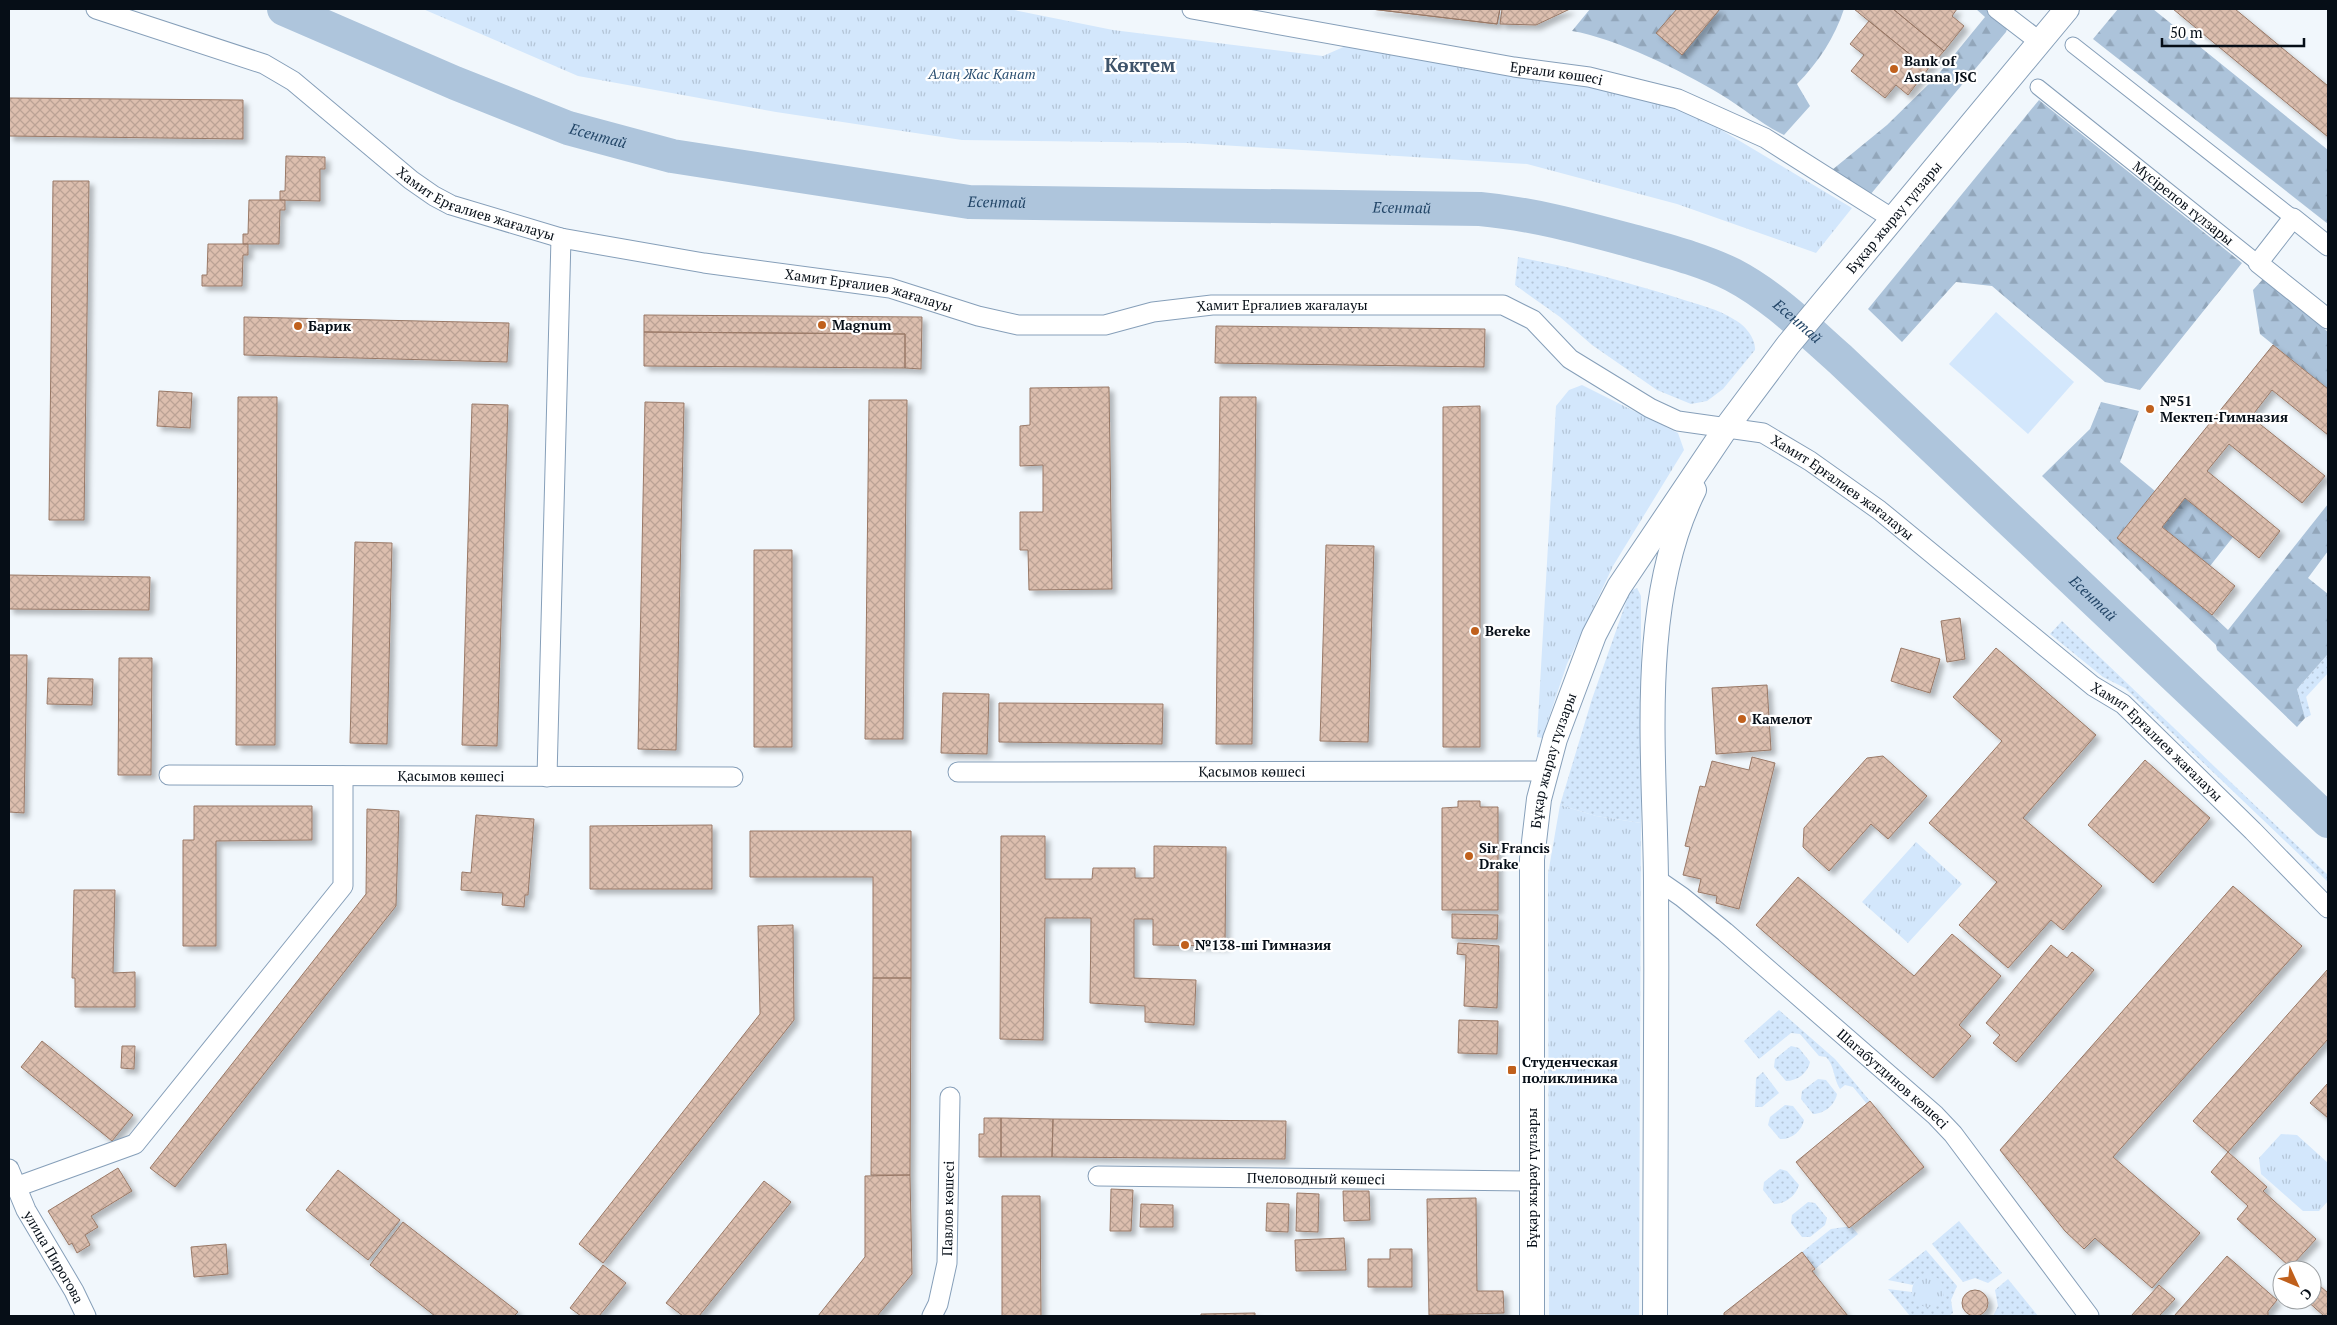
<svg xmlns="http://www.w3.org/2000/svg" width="2337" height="1325" font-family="'PT Serif',serif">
  <defs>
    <pattern id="grass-dots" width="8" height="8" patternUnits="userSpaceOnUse" patternTransform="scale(1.25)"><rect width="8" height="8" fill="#d3e7fc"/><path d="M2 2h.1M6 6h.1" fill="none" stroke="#b4c5d7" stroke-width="1.8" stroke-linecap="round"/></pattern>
    <pattern id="forest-firs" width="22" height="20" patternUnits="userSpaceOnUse" patternTransform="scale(1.25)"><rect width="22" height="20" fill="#acc3da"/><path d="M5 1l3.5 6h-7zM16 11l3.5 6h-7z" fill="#92a6ba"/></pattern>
    <pattern id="park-tufts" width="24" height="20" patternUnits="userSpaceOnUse" patternTransform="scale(1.25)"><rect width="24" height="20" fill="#d3e7fc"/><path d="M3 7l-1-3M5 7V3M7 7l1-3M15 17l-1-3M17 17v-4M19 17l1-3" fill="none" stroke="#b4c5d7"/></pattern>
    <pattern id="building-cross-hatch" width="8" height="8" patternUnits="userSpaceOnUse" patternTransform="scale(1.25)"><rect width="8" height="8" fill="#dcbeae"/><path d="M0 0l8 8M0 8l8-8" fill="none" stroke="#bba295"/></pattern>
    <filter id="shadow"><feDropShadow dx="4.5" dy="4.5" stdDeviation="2.5" flood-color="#0004"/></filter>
  </defs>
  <rect width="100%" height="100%" fill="#f1f7fc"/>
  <path fill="url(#grass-dots)" d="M 1518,257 C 1572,267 1625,281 1678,298 C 1696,304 1719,309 1735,320 C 1745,325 1756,339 1755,350 L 1723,389 L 1707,401 L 1691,404 L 1657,390 L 1592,345 L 1560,317 L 1515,285 Z
    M 1637,588 L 1641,596 L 1641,823 L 1596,816 L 1560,805 L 1592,699 L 1630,591 Z
    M 2062,621 L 2328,875 L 2328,882 L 2125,688 L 2103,677 L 2050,634 Z
    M 2328,654 L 2328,673 L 2306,697 L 2311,715 L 2305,718 L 2297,689 Z
    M 1779,1010 L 1835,1059 L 1870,1101 L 1867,1104 L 1853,1087 L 1845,1085 L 1840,1089 C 1833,1078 1835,1066 1826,1057 L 1819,1056 L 1800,1034 L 1791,1033 L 1759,1059 L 1744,1041 Z
    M 1791,1046 L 1799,1048 L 1810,1062 C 1808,1073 1797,1081 1786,1081 L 1774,1067 L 1775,1059 Z
    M 1763,1072 L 1779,1093 L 1762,1107 L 1755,1107 L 1756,1078 Z
    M 1818,1079 L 1826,1080 L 1837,1094 C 1835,1105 1824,1114 1813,1114 L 1801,1099 L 1802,1091 Z
    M 1785,1105 L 1793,1106 L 1804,1120 C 1802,1131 1791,1140 1780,1139 L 1768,1125 L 1770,1117 Z
    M 1780,1169 L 1787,1171 L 1799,1185 C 1796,1196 1785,1204 1774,1204 L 1763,1190 L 1764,1182 Z
    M 1808,1202 L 1815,1203 L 1827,1218 L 1825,1225 L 1810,1237 L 1802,1237 L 1791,1223 L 1792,1215 Z
    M 1959,1221 L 2002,1273 L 1988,1283 L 1975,1278 L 1963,1282 L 1932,1244 Z
    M 1851,1226 L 1858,1234 L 1815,1269 L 1802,1252 L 1831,1229 Z
    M 1926,1250 L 1957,1286 L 1951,1300 L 1953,1313 L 1949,1316 L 1910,1316 L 1888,1289 L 1912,1292 L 1913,1295 L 1935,1277 C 1926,1274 1918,1277 1913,1285 L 1888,1280 Z
    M 2008,1279 L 2038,1316 L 1993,1316 L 1998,1306 L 1995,1290 Z"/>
  <path fill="url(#forest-firs)" d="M 1590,9 L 1844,9 C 1835,37 1818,63 1797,84 L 1810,106 L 1784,135 C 1761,124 1742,107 1720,94 C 1682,71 1615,38 1572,31 Z
    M 1976,9 L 1986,9 L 2008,26 L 2006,32 L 1870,195 L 1832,170 L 1887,125 L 1936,77 L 1985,17 Z
    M 2118,9 L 2153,9 L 2328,150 L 2328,224 L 2093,39 Z
    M 2039,100 L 2242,263 L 2140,390 L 2105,382 L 1992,286 L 1956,282 L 1902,342 L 1868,309 Z
    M 2263,279 L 2328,332 L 2328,389 L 2260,334 L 2253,290 Z
    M 2101,402 L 2139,411 L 2120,462 L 2155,491 L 2117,538 L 2212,615 L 2228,630 L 2328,504 L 2328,551 L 2308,578 L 2328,594 L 2328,654 L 2297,689 L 2305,718 L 2297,727 L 2217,650 L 2216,645 L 2042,476 L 2090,429 Z
    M 2185,498 L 2233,537 L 2210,566 L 2162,527 Z"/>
  <path fill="url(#park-tufts)" d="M 423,9 L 1009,9 L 1113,30 L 1323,56 L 1348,45 L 1678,99 L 1718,128 L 1852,208 L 1816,253 L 1677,204 L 1527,164 L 1188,143 L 962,140 L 776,112 L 578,76 Z
    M 1582,385 L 1678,433 L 1684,450 L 1613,566 L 1567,664 L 1542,738 L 1537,737 L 1556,406 L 1569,390 Z
    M 1560,805 L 1596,816 L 1641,823 L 1639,1316 L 1549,1316 L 1548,874 Z
    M 1916,842 L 1962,884 L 1908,943 L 1862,902 Z
    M 2281,1134 L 2297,1135 L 2328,1163 L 2328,1201 L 2319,1211 L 2303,1211 L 2261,1174 L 2259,1158 Z
    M1912 1291a16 16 0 1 1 32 0a16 16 0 1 1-32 0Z"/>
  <path fill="#d3e7fc" d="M 1996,312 L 2074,382 L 2028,434 L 1949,364 Z"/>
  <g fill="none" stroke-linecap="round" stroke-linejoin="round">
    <path stroke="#aec5dc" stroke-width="34" id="s1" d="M 284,9 L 455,83 L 568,128 L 672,156 L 969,202 L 1480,209 C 1534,214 1584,228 1636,242 C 1668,251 1703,260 1733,275 C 1773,296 1806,329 1840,359 L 2328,821"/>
  </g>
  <path fill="url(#building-cross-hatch)" stroke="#997967" filter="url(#shadow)" d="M 1371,9 L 1500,9 L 1497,24 Z
    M 1371,9 L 1500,9 L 1497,24 Z
    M 1502,9 L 1570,9 L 1536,25 L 1500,24 Z
    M 1677,9 L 1720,9 L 1682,55 L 1656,33 Z
    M 1854,9 L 1893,9 L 1944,51 L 1928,69 Z
    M 1893,9 L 1957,9 L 1952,16 L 1964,26 L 1944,51 Z
    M 2173,9 L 2235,9 L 2328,86 L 2328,137 Z
    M 1869,21 L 1928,69 L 1908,95 L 1896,85 L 1885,98 L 1851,71 L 1864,55 L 1850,44 Z
    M 9,98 L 243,100 L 243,139 L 9,136 Z
    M 286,156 L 325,157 L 325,169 L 320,169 L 320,201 L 280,200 L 280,191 L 285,191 Z
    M 53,181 L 89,181 L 84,520 L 49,520 Z
    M 249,200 L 285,200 L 285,210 L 280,210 L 279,244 L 243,244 L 243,234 L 248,234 Z
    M 208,244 L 248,244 L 248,255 L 243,255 L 242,286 L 202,286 L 202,275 L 207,275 Z
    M 644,315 L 922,317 L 921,369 L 905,368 L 905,334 L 644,332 Z
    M 244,317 L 509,323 L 507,362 L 244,355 Z
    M 1216,326 L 1485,329 L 1484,367 L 1215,363 Z
    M 644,332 L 905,334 L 905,368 L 644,366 Z
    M 2273,345 L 2328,389 L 2328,435 L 2272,390 L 2251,417 L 2325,476 L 2302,503 L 2229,444 L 2207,471 L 2280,531 L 2259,558 L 2185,498 L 2162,527 L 2235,586 L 2212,615 L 2117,538 Z
    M 1109,387 L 1112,589 L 1029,590 L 1028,550 L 1020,550 L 1020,512 L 1043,512 L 1043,465 L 1020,466 L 1020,426 L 1030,425 L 1030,388 Z
    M 159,391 L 192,393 L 190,428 L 157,426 Z
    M 238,397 L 277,397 L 275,745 L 236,745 Z
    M 1220,397 L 1256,397 L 1252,744 L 1216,744 Z
    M 869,400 L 907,400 L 903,739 L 865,739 Z
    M 645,402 L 684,403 L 676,750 L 638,749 Z
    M 472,404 L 508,405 L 497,746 L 462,745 Z
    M 1480,406 L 1480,747 L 1443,747 L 1443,407 Z
    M 355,542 L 392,543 L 387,744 L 350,743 Z
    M 1326,545 L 1374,546 L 1368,742 L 1320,741 Z
    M 754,550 L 792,550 L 792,747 L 754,747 Z
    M 9,575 L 150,577 L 149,610 L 9,609 Z
    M 1960,618 L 1965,659 L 1947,662 L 1941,621 Z
    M 1901,648 L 1940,659 L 1930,693 L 1891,681 Z
    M 1996,648 L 2096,735 L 2023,818 L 2102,886 L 2063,930 L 2051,920 L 2008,968 L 1959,925 L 1997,882 L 1929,823 L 2002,741 L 1953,697 Z
    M 9,655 L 27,655 L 24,813 L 9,812 Z
    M 119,658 L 152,658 L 151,775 L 118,775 Z
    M 48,678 L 93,679 L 92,705 L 47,704 Z
    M 1767,685 L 1771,750 L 1716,754 L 1712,688 Z
    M 943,693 L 989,694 L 987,754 L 941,753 Z
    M 999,703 L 1163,704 L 1162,744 L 999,742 Z
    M 1883,756 L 1927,796 L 1888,839 L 1871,824 L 1829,871 L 1803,847 L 1804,828 L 1867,758 Z
    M 1752,757 L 1775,763 L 1739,909 L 1716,903 L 1717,896 L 1698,892 L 1701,879 L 1683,875 L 1690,847 L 1685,846 L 1700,786 L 1705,787 L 1712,761 L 1749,770 Z
    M 2145,760 L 2210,818 L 2153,883 L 2088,825 Z
    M 1458,801 L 1480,801 L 1480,807 L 1498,807 L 1498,910 L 1442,910 L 1442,808 L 1458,807 Z
    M 194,806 L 312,806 L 312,840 L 216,841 L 216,946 L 183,946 L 183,840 L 194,840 Z
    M 367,809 L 399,811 L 396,906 L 175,1187 L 150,1168 L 366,894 Z
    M 476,815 L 534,819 L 528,895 L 525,895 L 524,907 L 502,905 L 503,893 L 461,890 L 462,872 L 471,873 Z
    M 712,825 L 712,889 L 590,889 L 590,826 Z
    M 750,831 L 911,831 L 911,978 L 873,978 L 873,877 L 750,877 Z
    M 1001,836 L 1045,836 L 1045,879 L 1092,879 L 1093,868 L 1135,868 L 1135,878 L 1154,878 L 1154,846 L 1226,847 L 1225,946 L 1153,945 L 1153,919 L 1134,919 L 1134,978 L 1196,980 L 1194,1025 L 1145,1022 L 1145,1006 L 1090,1003 L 1091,918 L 1045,918 L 1043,1040 L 1000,1039 Z
    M 1798,877 L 1914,976 L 1952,934 L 2001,976 L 1959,1025 L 1971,1036 L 1933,1078 L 1756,925 Z
    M 2233,886 L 2302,946 L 2113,1157 L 2200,1233 L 2152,1288 L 2095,1238 L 2084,1249 L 2065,1231 L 2000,1150 Z
    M 74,890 L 115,890 L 113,973 L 135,972 L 135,1007 L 75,1007 L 75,978 L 72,978 Z
    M 1452,914 L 1498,915 L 1497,939 L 1452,938 Z
    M 793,925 L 794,1020 L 603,1263 L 579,1244 L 760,1014 L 758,926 Z
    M 1458,943 L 1499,946 L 1497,1008 L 1464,1006 L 1466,955 L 1457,954 Z
    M 2051,945 L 2067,958 L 2072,952 L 2094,970 L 2016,1062 L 1993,1043 L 2000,1035 L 1986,1023 Z
    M 2328,969 L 2328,1039 L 2228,1152 L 2193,1121 Z
    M 873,978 L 911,978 L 910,1175 L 871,1175 Z
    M 1459,1020 L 1498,1021 L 1497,1054 L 1458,1053 Z
    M 42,1041 L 133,1115 L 112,1141 L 21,1067 Z
    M 122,1046 L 135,1046 L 134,1069 L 121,1068 Z
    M 2328,1083 L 2328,1118 L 2310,1103 Z
    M 1870,1101 L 1924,1167 L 1849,1228 L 1796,1162 Z
    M 984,1118 L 1001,1118 L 1001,1157 L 979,1157 L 979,1134 L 984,1134 Z
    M 1001,1118 L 1053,1119 L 1052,1157 L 1001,1157 Z
    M 1053,1119 L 1286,1121 L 1285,1159 L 1052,1157 Z
    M 2228,1152 L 2267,1187 L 2263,1191 L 2316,1239 L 2294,1263 L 2302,1270 L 2285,1270 L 2289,1266 L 2237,1219 L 2248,1206 L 2211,1172 Z
    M 118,1168 L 132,1191 L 91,1216 L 98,1227 L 85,1235 L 90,1245 L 77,1253 L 72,1243 L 69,1245 L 48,1211 Z
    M 338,1170 L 400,1220 L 368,1260 L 306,1210 Z
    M 910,1175 L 912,1274 L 877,1316 L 818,1316 L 865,1257 L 865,1176 Z
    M 764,1181 L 791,1202 L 699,1316 L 683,1316 L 666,1303 Z
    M 1111,1189 L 1133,1190 L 1131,1231 L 1110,1231 Z
    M 1343,1191 L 1369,1191 L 1370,1220 L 1344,1221 Z
    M 1297,1193 L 1319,1194 L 1318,1232 L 1296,1231 Z
    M 1002,1196 L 1040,1196 L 1041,1316 L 1002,1316 Z
    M 1476,1198 L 1477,1291 L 1503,1291 L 1504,1313 L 1429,1315 L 1427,1199 Z
    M 1267,1203 L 1289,1204 L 1288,1232 L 1266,1231 Z
    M 1141,1204 L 1173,1205 L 1173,1227 L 1140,1227 Z
    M 403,1222 L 518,1312 L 514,1316 L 435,1316 L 370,1265 Z
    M 1344,1238 L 1346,1270 L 1296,1271 L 1295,1240 Z
    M 226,1244 L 228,1274 L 194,1277 L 191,1247 Z
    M 1390,1249 L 1412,1249 L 1412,1287 L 1368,1287 L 1368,1259 L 1390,1259 Z
    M 1802,1252 L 1815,1269 L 1812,1271 L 1848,1316 L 1724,1316 L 1724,1313 Z
    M 2227,1256 L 2277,1300 L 2268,1311 L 2268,1316 L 2174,1316 Z
    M 603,1265 L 626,1283 L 599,1316 L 581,1316 L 570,1308 Z
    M 2312,1279 L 2328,1293 L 2328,1316 L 2324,1316 L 2306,1300 L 2312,1300 Z
    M 2159,1285 L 2175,1299 L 2159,1316 L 2131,1316 Z
    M1962 1303a13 13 0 1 1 26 0a13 13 0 1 1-26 0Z
    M 1255,1313 L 1255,1316 L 1201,1316 L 1201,1314 Z"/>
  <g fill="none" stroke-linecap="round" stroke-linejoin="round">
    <defs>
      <g id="pedestrian">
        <path d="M 2073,45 L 2293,218"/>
        <path id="s2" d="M 2038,87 L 2258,263"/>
      </g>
      <g id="minor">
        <path id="s3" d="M 96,9 L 264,64 L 293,81 L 411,180 L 434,196 L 451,205 L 561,238 L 704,263 L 890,288 L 978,316 L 1018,325 L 1105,325 L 1153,312 L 1212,305 L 1503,305 L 1533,320 L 1570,359 L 1650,408 L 1678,421 L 1763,433 L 1810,461 L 1879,510 L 2093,686 L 2123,704 L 2253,831 L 2328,908"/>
        <path id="s4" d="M 1192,9 L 1514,67 L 1589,77 L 1678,99 L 1765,138 L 1893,219"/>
        <path d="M 1997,9 L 2040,42"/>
        <path d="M 2328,246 L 2293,218 L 2258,263 L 2328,319"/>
        <path id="s5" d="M 958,772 L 1545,771"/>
        <path id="s6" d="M 169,775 L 733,777"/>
        <path d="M 547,777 L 561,238"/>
        <path id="s7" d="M 1656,879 L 1682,897 L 1725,932 L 1935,1115 L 1953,1134 L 2089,1316"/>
        <path id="s8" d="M 9,1169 L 26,1210 L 74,1291 L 86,1316"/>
        <path id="s9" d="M 1098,1176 L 1533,1181"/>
        <path d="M 16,1187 L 135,1144 L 343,886 L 343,776"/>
        <path id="s10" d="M 932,1316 L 938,1304 L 947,1263 L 950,1097"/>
      </g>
      <g id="tertiary">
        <path id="s11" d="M 1532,1316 L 1532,859 L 1539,799 L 1555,739 L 1594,635 L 1619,587 L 1726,428 L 1788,345 L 2067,9"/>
        <path d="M 1655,1316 C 1655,1171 1657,1026 1656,881 C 1655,757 1637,604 1694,490"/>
      </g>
    </defs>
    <use href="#pedestrian" stroke="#869fb9" stroke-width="17"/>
    <use href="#minor" stroke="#869fb9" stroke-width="21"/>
    <use href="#tertiary" stroke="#869fb9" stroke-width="26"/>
    <use href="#pedestrian" stroke="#fff" stroke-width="15"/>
    <use href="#minor" stroke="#fff" stroke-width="19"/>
    <use href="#tertiary" stroke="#fff" stroke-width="24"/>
  </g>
  <g fill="#c0601c" stroke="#fff" stroke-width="2">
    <circle cx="1894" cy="69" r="5"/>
    <circle cx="822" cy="325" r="5"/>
    <circle cx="298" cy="326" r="5"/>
    <circle cx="2150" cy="409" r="5"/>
    <circle cx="1475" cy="631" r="5"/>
    <circle cx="1742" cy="719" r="5"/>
    <circle cx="1469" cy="856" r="5"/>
    <circle cx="1185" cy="945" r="5"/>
    <rect x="1507" y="1065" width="10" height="10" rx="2.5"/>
  </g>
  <g text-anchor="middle" stroke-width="4.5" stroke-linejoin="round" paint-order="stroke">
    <g font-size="14" font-weight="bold" fill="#060e17" stroke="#fff" text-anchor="start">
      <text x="1904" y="66">Bank of<tspan x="1904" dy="16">Astana JSC</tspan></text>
      <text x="832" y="330">Magnum</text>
      <text x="308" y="331">Барик</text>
      <text x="2160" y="406">№51<tspan x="2160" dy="16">Мектеп-Гимназия</tspan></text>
      <text x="1485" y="636">Bereke</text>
      <text x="1752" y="724">Камелот</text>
      <text x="1479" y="853">Sir Francis<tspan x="1479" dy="16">Drake</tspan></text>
      <text x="1195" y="950">№138-ші Гимназия</text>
      <text x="1522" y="1067">Студенческая<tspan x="1522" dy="16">поликлиника</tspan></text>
    </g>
    <g font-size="14" font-style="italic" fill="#2c5072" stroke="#fff">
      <text x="982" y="79">Алаң Жас Қанат</text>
    </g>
    <g font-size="14" fill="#060e17" stroke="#fff">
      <text dy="5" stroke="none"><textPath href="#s4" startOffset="370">Ерғали көшесі</textPath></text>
      <text dy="5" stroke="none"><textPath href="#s3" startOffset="434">Хамит Ерғалиев жағалауы</textPath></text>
      <text dy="5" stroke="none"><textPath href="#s2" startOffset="186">Мүсірепов гүлзары</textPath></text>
      <text dy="5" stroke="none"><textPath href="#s11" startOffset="1206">Бұқар жырау гүлзары</textPath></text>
      <text dy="5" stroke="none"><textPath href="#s3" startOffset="839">Хамит Ерғалиев жағалауы</textPath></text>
      <text dy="5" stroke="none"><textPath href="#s3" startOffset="1259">Хамит Ерғалиев жағалауы</textPath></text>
      <text dy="5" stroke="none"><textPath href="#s3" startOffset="1874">Хамит Ерғалиев жағалауы</textPath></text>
      <text dy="5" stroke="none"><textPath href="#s3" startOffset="2279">Хамит Ерғалиев жағалауы</textPath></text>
      <text dy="5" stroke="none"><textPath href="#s11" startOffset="558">Бұқар жырау гүлзары</textPath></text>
      <text dy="5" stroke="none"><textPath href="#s5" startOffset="294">Қасымов көшесі</textPath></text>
      <text dy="5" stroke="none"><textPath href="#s6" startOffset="282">Қасымов көшесі</textPath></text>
      <text dy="5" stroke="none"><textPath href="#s7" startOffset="310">Шагабутдинов көшесі</textPath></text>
      <text transform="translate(1532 1178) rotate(-90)" y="5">Бұқар жырау гүлзары</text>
      <text dy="5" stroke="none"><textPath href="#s9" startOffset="218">Пчеловодный көшесі</textPath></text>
      <text dy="5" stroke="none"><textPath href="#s10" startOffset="110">Павлов көшесі</textPath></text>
      <text dy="5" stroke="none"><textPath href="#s8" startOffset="99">улица Пирогова</textPath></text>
    </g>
    <g font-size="15" font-style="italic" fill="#224567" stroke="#fff">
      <text dy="5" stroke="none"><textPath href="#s1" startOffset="339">Есентай</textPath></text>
      <text dy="5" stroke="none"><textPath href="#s1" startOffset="744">Есентай</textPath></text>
      <text dy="5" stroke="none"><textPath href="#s1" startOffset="1149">Есентай</textPath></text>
      <text dy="5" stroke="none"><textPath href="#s1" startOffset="1569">Есентай</textPath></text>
      <text dy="5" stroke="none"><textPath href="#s1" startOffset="1974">Есентай</textPath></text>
    </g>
    <g font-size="19" font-weight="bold" fill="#3d536a" stroke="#fff">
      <text x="1140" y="72">Көктем</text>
    </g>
  </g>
  <rect width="2337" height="1325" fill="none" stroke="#060e17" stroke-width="20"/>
  <g transform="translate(2297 1285) rotate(134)"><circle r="24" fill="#ffffff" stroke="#9b9fa2"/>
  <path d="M0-4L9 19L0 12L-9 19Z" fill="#c0601c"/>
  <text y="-8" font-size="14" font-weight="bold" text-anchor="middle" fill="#060e17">С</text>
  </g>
  <path d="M2162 38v8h142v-8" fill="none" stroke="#060e17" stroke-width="2.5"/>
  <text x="2170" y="38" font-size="15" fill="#060e17" stroke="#ffffff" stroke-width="4" paint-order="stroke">50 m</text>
</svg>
